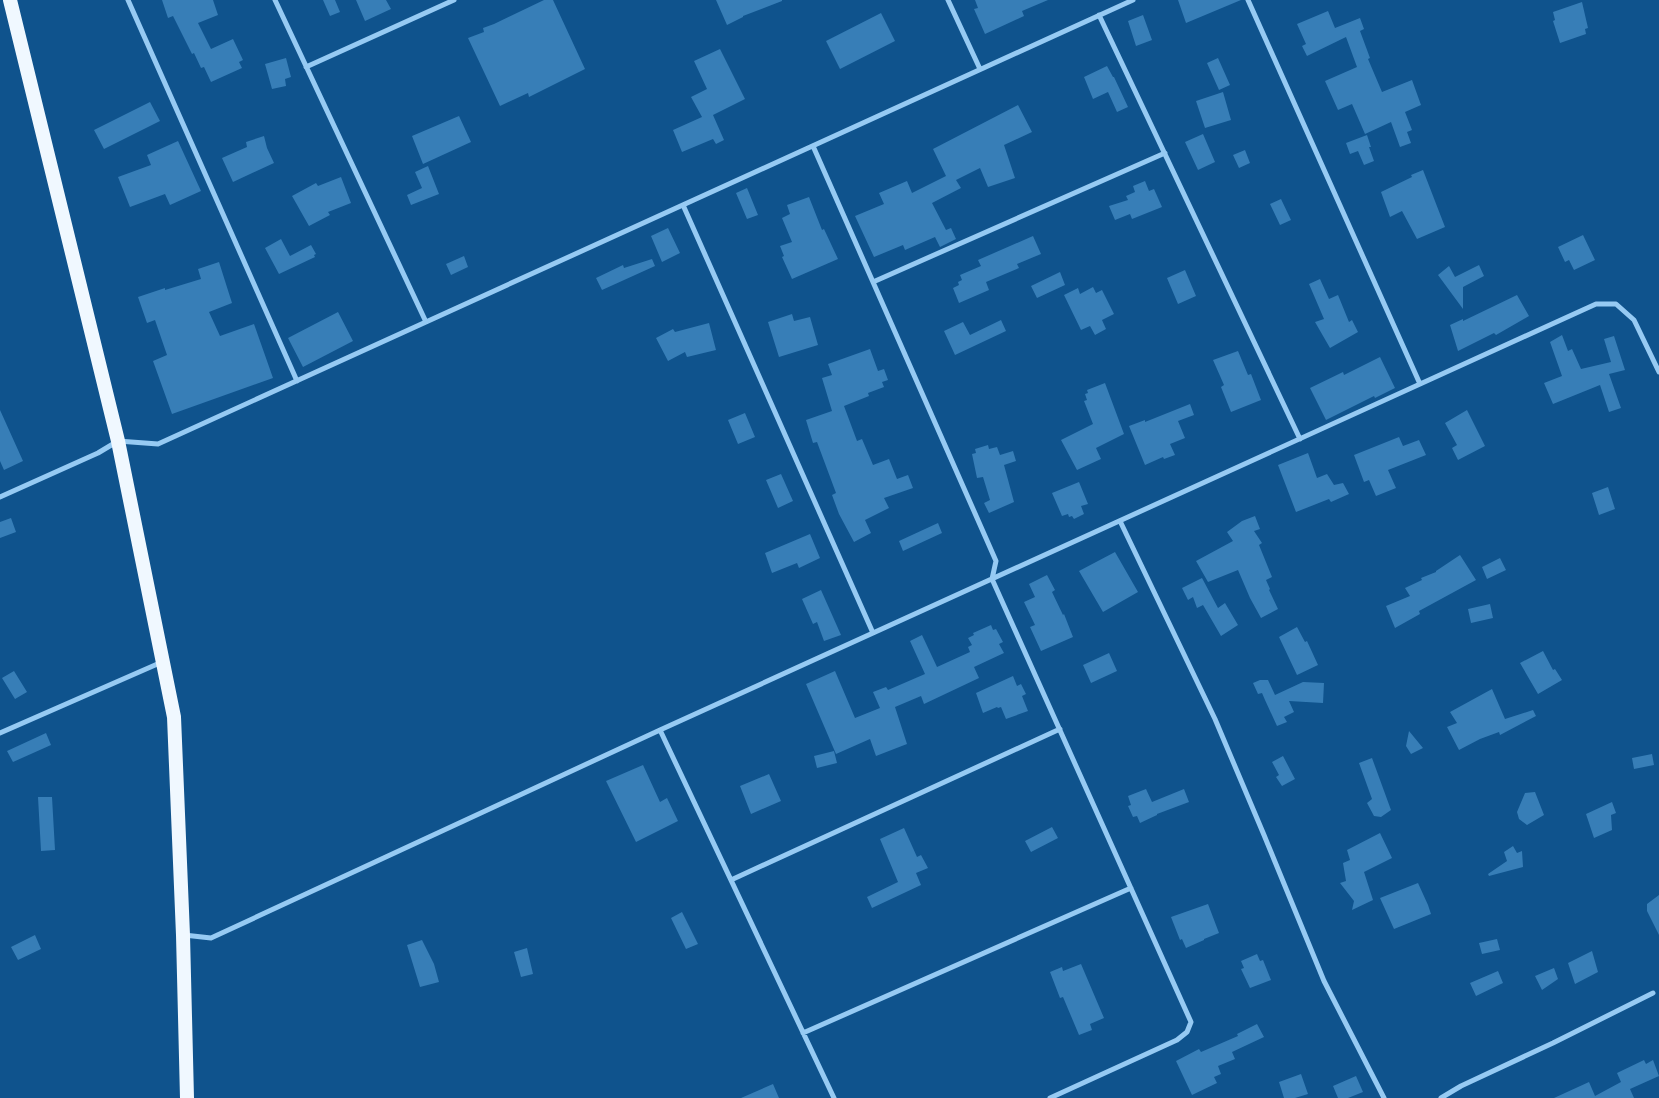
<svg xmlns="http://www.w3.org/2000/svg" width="1659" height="1098" font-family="Cabin,sans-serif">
  <rect width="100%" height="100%" fill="#0f538d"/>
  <path fill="#377eb7" d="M 162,0 L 213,0 L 218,15 L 198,23 L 211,49 L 233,39 L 243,60 L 239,62 L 242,68 L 211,82 L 204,67 L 201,68 L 194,53 L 192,54 L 173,16 L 168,18 Z
    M 323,0 L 335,0 L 340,12 L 330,16 Z
    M 356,0 L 386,0 L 391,9 L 365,21 Z
    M 544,0 L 553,0 L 585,69 L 529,97 L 528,93 L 500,106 L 468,38 L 484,32 L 483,28 L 494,24 Z
    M 716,0 L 782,0 L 782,1 L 743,16 L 743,17 L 727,25 Z
    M 975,0 L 1048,0 L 1022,11 L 1024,16 L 985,34 L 974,9 L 978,8 Z
    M 1178,0 L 1241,0 L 1186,23 Z
    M 1582,2 L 1588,28 L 1585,29 L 1586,34 L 1560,43 L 1553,21 L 1555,20 L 1553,12 Z
    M 1328,11 L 1335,28 L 1360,18 L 1364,29 L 1360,31 L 1370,58 L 1368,59 L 1382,92 L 1412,80 L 1421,105 L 1405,112 L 1412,130 L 1407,132 L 1411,143 L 1400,147 L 1391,122 L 1365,134 L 1352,104 L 1338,110 L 1325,81 L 1357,67 L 1346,37 L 1307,56 L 1302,46 L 1306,44 L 1297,24 Z
    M 881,13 L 895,41 L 840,69 L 826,41 Z
    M 1143,15 L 1152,40 L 1136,46 L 1128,21 Z
    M 720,49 L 745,99 L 713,115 L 724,140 L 716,144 L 713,139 L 682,152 L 673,130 L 702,117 L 691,97 L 707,89 L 694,61 Z
    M 286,58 L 291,77 L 285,79 L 286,86 L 272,89 L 265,64 Z
    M 1218,58 L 1230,85 L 1219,90 L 1207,63 Z
    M 1107,66 L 1113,77 L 1114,77 L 1128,107 L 1117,112 L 1108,92 L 1093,99 L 1084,77 Z
    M 1223,92 L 1231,120 L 1205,128 L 1196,101 Z
    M 150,102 L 160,121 L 104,149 L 94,130 Z
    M 1018,105 L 1032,132 L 1004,145 L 1015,178 L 988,187 L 980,168 L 956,180 L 961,188 L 932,203 L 946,230 L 951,228 L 956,239 L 940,247 L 935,237 L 905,250 L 903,245 L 874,257 L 855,216 L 884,204 L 879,193 L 907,181 L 912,193 L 946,176 L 933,149 Z
    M 459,116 L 471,142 L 423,164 L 412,136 Z
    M 1203,134 L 1215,162 L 1198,170 L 1185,142 Z
    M 1367,135 L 1371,147 L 1369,147 L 1374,161 L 1364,165 L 1358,151 L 1350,154 L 1346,143 Z
    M 264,136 L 267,148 L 274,163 L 233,182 L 222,158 L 247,147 L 246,142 Z
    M 178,141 L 201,191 L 170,205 L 165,194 L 130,207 L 118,177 L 151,165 L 147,155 Z
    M 1245,150 L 1250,163 L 1239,168 L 1233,155 Z
    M 428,166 L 439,194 L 411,205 L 407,195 L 422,188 L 415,172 Z
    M 1423,170 L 1445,227 L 1417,239 L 1402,211 L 1390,217 L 1381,192 L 1412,177 L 1411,175 Z
    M 341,177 L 351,203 L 328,212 L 330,215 L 309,226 L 292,196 L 316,183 L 318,186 Z
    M 1145,181 L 1149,191 L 1154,189 L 1162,207 L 1132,219 L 1130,214 L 1115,220 L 1109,206 L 1128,200 L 1126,196 L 1135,192 L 1133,186 Z
    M 747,188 L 758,215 L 747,219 L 736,193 Z
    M 809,197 L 822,230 L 824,229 L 838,259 L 792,279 L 782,257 L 784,256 L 780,246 L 792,242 L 782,218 L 790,214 L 787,205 Z
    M 1281,199 L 1291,220 L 1280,225 L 1270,204 Z
    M 668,228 L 680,253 L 662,262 L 651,236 Z
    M 1583,235 L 1595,260 L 1574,270 L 1569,260 L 1565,262 L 1558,247 Z
    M 1033,236 L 1041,254 L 1017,264 L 1019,268 L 986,282 L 989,290 L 959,303 L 953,288 L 959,285 L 958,282 L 962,280 L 960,275 L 981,266 L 978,260 Z
    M 281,239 L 290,256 L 311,245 L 316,254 L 314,255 L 315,257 L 279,274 L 265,248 Z
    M 464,256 L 468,267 L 451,275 L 446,264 Z
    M 652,259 L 655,266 L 602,290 L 596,278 L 623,265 L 624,268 Z
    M 219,262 L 232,303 L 209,312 L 220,336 L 254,324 L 273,378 L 172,414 L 153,361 L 167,355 L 155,320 L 147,323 L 138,297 L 165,288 L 165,290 L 201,279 L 198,269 Z
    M 1479,265 L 1484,276 L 1463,287 L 1463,309 L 1438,275 L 1449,266 L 1455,277 Z
    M 1185,270 L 1196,296 L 1178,304 L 1167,278 Z
    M 1060,272 L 1065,285 L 1037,298 L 1031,286 Z
    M 1320,279 L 1329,299 L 1338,295 L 1349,322 L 1352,320 L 1358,332 L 1330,348 L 1315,322 L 1324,319 L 1309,284 Z
    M 1093,287 L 1096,293 L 1102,290 L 1114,314 L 1102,320 L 1106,329 L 1095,335 L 1090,326 L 1081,330 L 1064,295 L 1078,288 L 1080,294 Z
    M 1517,295 L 1529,316 L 1496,335 L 1494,333 L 1458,351 L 1450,325 L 1463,319 L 1463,321 Z
    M 338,312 L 353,341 L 303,367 L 288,338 Z
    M 792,314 L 794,321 L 810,317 L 818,345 L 779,357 L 768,322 Z
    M 1001,320 L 1006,331 L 955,355 L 944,331 L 963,322 L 970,335 Z
    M 709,323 L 716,350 L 687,357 L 685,352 L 668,361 L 656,338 L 673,329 L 675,332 Z
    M 1562,335 L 1568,351 L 1572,349 L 1581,369 L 1611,362 L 1604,339 L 1614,336 L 1625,370 L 1609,374 L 1621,408 L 1609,412 L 1600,385 L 1553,404 L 1544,383 L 1562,376 L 1550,342 Z
    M 870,349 L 878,371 L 884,369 L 888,380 L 882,382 L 884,387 L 868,393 L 869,396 L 844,406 L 857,441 L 862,439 L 873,465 L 889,459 L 897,479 L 908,475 L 913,488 L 884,498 L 889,508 L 865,520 L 871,533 L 854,542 L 839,514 L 832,495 L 836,493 L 817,442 L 813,443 L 806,420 L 832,411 L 822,378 L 832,375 L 828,364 Z
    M 1238,351 L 1248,375 L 1251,374 L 1261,400 L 1231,412 L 1221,387 L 1224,385 L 1213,360 Z
    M 1380,357 L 1395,388 L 1375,398 L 1374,396 L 1326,420 L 1310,388 L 1343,372 L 1344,375 Z
    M 1105,383 L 1124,434 L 1096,448 L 1101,459 L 1077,470 L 1061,440 L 1093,424 L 1084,401 L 1087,400 L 1085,394 L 1088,393 L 1087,390 Z
    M 1190,404 L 1194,415 L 1178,421 L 1185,438 L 1170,444 L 1175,455 L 1164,459 L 1163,457 L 1145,465 L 1129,426 L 1145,420 L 1145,422 Z
    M 0,410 L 23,461 L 4,470 L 0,461 Z
    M 1467,410 L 1485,446 L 1458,460 L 1452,448 L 1457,445 L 1445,423 Z
    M 745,413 L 755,437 L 738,444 L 728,420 Z
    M 1399,437 L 1403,446 L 1419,440 L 1426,455 L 1388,470 L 1396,488 L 1376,496 L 1369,480 L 1364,482 L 1354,455 Z
    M 988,445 L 989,449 L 997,447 L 1000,455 L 1013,451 L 1016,461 L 1004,465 L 1014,502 L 989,513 L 984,503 L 990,500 L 983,477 L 977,478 L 972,454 L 976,453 L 975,449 Z
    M 1308,453 L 1317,478 L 1327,474 L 1334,485 L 1343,483 L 1349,494 L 1331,502 L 1329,499 L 1296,512 L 1278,465 Z
    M 781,474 L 793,501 L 778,508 L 766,480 Z
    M 1079,482 L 1088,504 L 1081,506 L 1084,514 L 1074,519 L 1072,516 L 1069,517 L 1068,514 L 1062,516 L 1052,493 Z
    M 1608,487 L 1615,509 L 1599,515 L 1592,493 Z
    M 1255,516 L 1260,529 L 1254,531 L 1262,543 L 1259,545 L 1272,577 L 1266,580 L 1270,589 L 1269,590 L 1278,609 L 1261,618 L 1250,598 L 1238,570 L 1208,582 L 1196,561 L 1233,541 L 1227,532 L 1242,521 Z
    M 11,518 L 16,532 L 0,538 L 0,522 Z
    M 938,523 L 942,533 L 903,551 L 899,541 Z
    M 810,534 L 820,558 L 799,568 L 797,563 L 772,573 L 765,553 Z
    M 1115,552 L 1138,592 L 1103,612 L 1079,571 Z
    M 1460,555 L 1476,580 L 1419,611 L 1420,614 L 1395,628 L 1386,606 L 1410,596 L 1405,588 L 1422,580 L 1421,578 L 1436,572 L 1436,571 Z
    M 1500,558 L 1506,570 L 1487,579 L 1482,567 Z
    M 1047,575 L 1055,590 L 1052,592 L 1063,615 L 1064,614 L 1073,637 L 1041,651 L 1030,627 L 1035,625 L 1024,602 L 1035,597 L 1029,584 Z
    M 1202,578 L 1218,608 L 1225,603 L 1238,625 L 1221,636 L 1203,605 L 1197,608 L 1193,597 L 1188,600 L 1182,588 Z
    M 821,590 L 841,635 L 824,641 L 817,622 L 813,624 L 802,599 Z
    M 1490,604 L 1493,618 L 1471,623 L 1468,609 Z
    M 991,625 L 993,630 L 996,629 L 1003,642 L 999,644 L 1004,653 L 974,667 L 979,678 L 924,704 L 921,696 L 895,707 L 907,744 L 876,756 L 870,739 L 836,754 L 806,684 L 835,671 L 855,718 L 880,708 L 873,692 L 886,687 L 888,690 L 925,674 L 910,641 L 922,635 L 937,667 L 970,652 L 968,647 L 972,645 L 968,638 L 974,635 L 973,633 Z
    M 1297,627 L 1305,642 L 1307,641 L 1318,665 L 1297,675 L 1279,637 Z
    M 1543,651 L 1553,670 L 1555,669 L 1562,680 L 1538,694 L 1520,663 Z
    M 1109,653 L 1117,671 L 1091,683 L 1083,665 Z
    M 14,671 L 27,692 L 15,699 L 2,678 Z
    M 1013,676 L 1017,686 L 1021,684 L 1026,694 L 1022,696 L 1028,711 L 1006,719 L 1001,707 L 998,708 L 997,707 L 983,713 L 976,693 Z
    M 1260,680 L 1268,680 L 1275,695 L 1303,682 L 1324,683 L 1323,703 L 1289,701 L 1294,712 L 1284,717 L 1287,722 L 1277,726 L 1265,700 L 1263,700 L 1265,700 L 1262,693 L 1258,694 L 1253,683 Z
    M 1492,689 L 1505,719 L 1533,710 L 1536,716 L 1500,735 L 1499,732 L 1480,739 L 1459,750 L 1447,727 L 1457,723 L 1450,712 Z
    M 1409,731 L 1423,748 L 1411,754 L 1406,746 Z
    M 46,733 L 51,745 L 13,762 L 7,751 Z
    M 834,751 L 837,763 L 817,768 L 814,756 Z
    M 1652,754 L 1654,765 L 1634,769 L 1632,758 Z
    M 1283,756 L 1295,779 L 1282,786 L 1276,777 L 1279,775 L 1272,762 Z
    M 1372,758 L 1391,810 L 1381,817 L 1374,816 L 1367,803 L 1372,799 L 1359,763 Z
    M 643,765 L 660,802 L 667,798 L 678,821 L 636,842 L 606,781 Z
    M 769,774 L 781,801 L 751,814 L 740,786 Z
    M 1146,789 L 1152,802 L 1184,789 L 1189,802 L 1157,814 L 1157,815 L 1140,823 L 1137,816 L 1133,817 L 1128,806 L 1131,805 L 1128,796 Z
    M 1535,792 L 1544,815 L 1527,825 L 1519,819 L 1517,812 L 1525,793 Z
    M 38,797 L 52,797 L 55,850 L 41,851 Z
    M 1612,802 L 1616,813 L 1611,815 L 1612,830 L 1594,838 L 1586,814 Z
    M 1052,827 L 1058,838 L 1031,852 L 1025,841 Z
    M 904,828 L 917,857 L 921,855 L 928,868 L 916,873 L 921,885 L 872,908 L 867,897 L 898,882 L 880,839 Z
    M 1380,833 L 1392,858 L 1364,872 L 1373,900 L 1352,910 L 1354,901 L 1340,883 L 1346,881 L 1343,863 L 1350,860 L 1347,850 Z
    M 1513,846 L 1517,853 L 1522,851 L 1523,867 L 1489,876 L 1488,874 L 1507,861 L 1504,852 Z
    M 1418,883 L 1428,905 L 1431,914 L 1394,929 L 1380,898 Z
    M 1659,895 L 1659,935 L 1647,911 L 1647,904 Z
    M 1208,904 L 1219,933 L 1204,939 L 1204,940 L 1186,948 L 1182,939 L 1180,940 L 1171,917 Z
    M 682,912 L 698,944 L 686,949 L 671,918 Z
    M 35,935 L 41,949 L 18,960 L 11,947 Z
    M 1497,939 L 1500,950 L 1482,954 L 1479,943 Z
    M 422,940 L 434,964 L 439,982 L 420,987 L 407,945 Z
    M 527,948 L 533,974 L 521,977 L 514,952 Z
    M 1592,951 L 1598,972 L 1575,984 L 1568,963 Z
    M 1257,954 L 1260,961 L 1263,960 L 1271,980 L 1250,988 L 1241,969 L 1244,968 L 1241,961 Z
    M 1081,964 L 1104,1018 L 1090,1024 L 1092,1030 L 1079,1035 L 1063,997 L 1060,998 L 1050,972 L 1062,967 L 1063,971 Z
    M 1554,968 L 1558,979 L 1542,990 L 1535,976 Z
    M 1498,971 L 1503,983 L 1476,996 L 1470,983 Z
    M 1257,1024 L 1264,1037 L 1232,1052 L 1235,1059 L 1218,1066 L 1221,1074 L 1214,1077 L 1217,1083 L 1192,1095 L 1176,1061 L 1199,1049 L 1201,1052 L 1238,1036 L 1237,1034 Z
    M 1644,1060 L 1646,1064 L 1653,1060 L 1659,1076 L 1630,1089 L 1634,1098 L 1554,1098 L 1589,1082 L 1595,1096 L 1621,1082 L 1617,1073 Z
    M 1301,1074 L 1308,1094 L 1295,1098 L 1284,1098 L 1279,1082 Z
    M 1356,1076 L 1363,1092 L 1348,1098 L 1338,1098 L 1333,1086 Z
    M 773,1084 L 779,1098 L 741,1098 Z"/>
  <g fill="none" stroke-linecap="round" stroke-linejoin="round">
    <path stroke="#96caf3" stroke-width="5" d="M 128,0 L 297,381
      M 275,0 L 426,322
      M 948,0 L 980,69
      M 1248,0 L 1420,384
      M 1099,15 L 1300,439
      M 306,67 L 454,0
      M 813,146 L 996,561 L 992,579 L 1191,1022 L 1187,1032 L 1177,1040 L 1050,1098
      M 683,205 L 873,633
      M 873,282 L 1165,153
      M 0,497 L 98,453 L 118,441 L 158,444 L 1133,0
      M 1120,521 L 1215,719 L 1264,835 L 1324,981 L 1384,1098
      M 660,730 L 834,1098
      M 0,733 L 162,662
      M 731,880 L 1060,729
      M 184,935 L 211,938 L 660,730 L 1596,304 L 1616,304 L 1634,320 L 1659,372
      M 803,1033 L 1131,888
      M 1441,1098 L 1461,1086 L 1553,1043 L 1653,993"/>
    <path stroke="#f0f8ff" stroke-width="14" d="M 10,0 L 118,441 L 174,717 L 183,935 L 187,1098"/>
  </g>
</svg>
